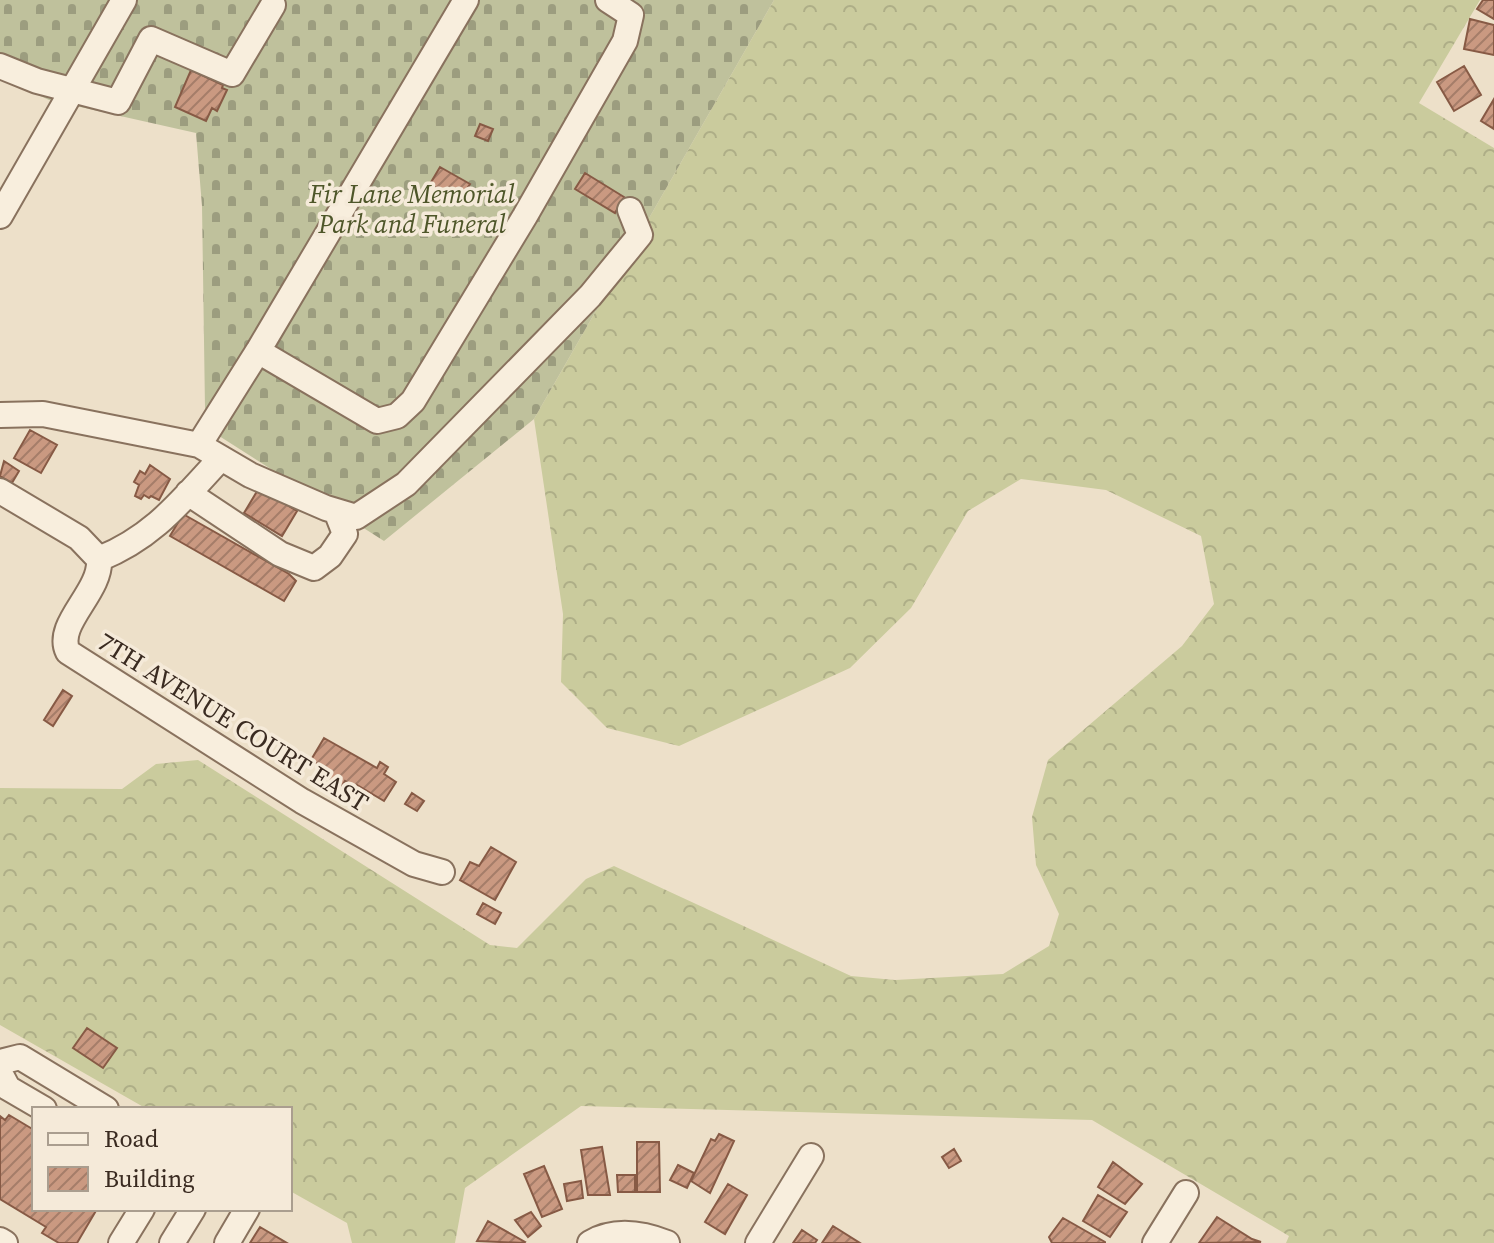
<svg xmlns="http://www.w3.org/2000/svg" width="1494" height="1243" font-family="'Source Serif 4',serif">
  <defs>
    <pattern id="forest-crowns" width="20" height="18" patternUnits="userSpaceOnUse" patternTransform="scale(2)"><rect width="20" height="18" fill="#cacb9d"/><path d="M2 6a3 3 0 1 1 6 0M12 15a3 3 0 1 1 6 0" fill="none" stroke="#aeae87"/></pattern>
    <pattern id="cemetery-stones" width="16" height="16" patternUnits="userSpaceOnUse" patternTransform="scale(2)"><rect width="16" height="16" fill="#bfc19c"/><path d="M2 7V4a2 2 0 0 1 4 0v3zM10 15v-3a2 2 0 0 1 4 0v3z" fill="#9c9d7f"/></pattern>
    <pattern id="building-hatch" width="6" height="6" patternUnits="userSpaceOnUse" patternTransform="scale(2)"><rect width="6" height="6" fill="#ca9981"/><path d="M-1 1l2-2M0 6l6-6M5 7l2-2" fill="none" stroke="#a57d69"/></pattern>
  </defs>
  <rect width="100%" height="100%" fill="#ede0c9"/>
  <path fill="url(#forest-crowns)" d="M 774,0 L 1480,0 L 1419,103 L 1494,148 L 1494,1243 L 1286,1243 L 1289,1236 L 1092,1120 L 581,1106 L 465,1188 L 455,1243 L 352,1243 L 347,1223 L 290,1191 L 290,1109 L 147,1109 L 0,1025 L 0,788 L 122,789 L 156,764 L 198,760 L 490,945 L 517,948 L 586,879 L 614,866 L 851,976 L 895,980 L 1003,974 L 1049,946 L 1059,914 L 1036,865 L 1032,817 L 1048,760 L 1182,646 L 1214,604 L 1201,536 L 1106,490 L 1021,479 L 968,511 L 911,608 L 850,668 L 679,746 L 607,728 L 561,682 L 563,614 L 534,419 Z"/>
  <path fill="url(#cemetery-stones)" d="M 0,0 L 774,0 L 534,419 L 384,541 L 216,434 L 205,408 L 202,206 L 196,133 L 49,100 L 0,77 Z"/>
  <path fill="url(#building-hatch)" stroke="#875a45" stroke-width="2" d="M 1483,0 L 1494,0 L 1494,19 L 1477,9 Z
    M 1470,19 L 1494,25 L 1494,55 L 1464,49 Z
    M 1464,66 L 1481,95 L 1454,111 L 1437,82 Z
    M 191,70 L 223,85 L 222,88 L 227,90 L 217,111 L 212,108 L 206,121 L 175,107 Z
    M 1494,99 L 1494,129 L 1481,121 Z
    M 480,124 L 493,129 L 488,141 L 475,136 Z
    M 440,167 L 470,184 L 459,201 L 430,184 Z
    M 585,173 L 624,197 L 615,213 L 575,189 Z
    M 30,430 L 57,445 L 41,473 L 14,458 Z
    M 4,461 L 19,471 L 12,483 L 0,476 Z
    M 150,465 L 170,479 L 159,500 L 151,496 L 149,498 L 144,495 L 141,499 L 135,496 L 139,485 L 134,482 L 140,471 L 145,474 Z
    M 259,488 L 297,511 L 282,536 L 244,513 Z
    M 183,514 L 289,574 L 296,581 L 284,601 L 170,536 Z
    M 63,690 L 72,696 L 53,726 L 44,720 Z
    M 324,738 L 377,768 L 380,762 L 388,767 L 384,774 L 396,782 L 384,801 L 357,785 L 356,788 L 345,781 L 342,786 L 321,774 L 325,768 L 311,760 Z
    M 412,793 L 424,801 L 417,811 L 405,804 Z
    M 491,847 L 516,862 L 495,900 L 460,880 L 470,862 L 479,866 Z
    M 483,903 L 501,913 L 495,924 L 477,914 Z
    M 87,1028 L 117,1048 L 103,1068 L 73,1048 Z
    M 9,1115 L 34,1130 L 34,1209 L 97,1209 L 77,1243 L 59,1243 L 42,1233 L 46,1227 L 0,1199 L 0,1116 L 5,1120 Z
    M 719,1134 L 734,1141 L 710,1193 L 691,1181 L 711,1139 L 715,1141 Z
    M 637,1142 L 659,1142 L 660,1192 L 637,1192 Z
    M 602,1147 L 610,1195 L 588,1195 L 581,1150 Z
    M 954,1149 L 961,1161 L 949,1168 L 942,1157 Z
    M 1113,1162 L 1142,1184 L 1125,1204 L 1098,1187 Z
    M 678,1165 L 694,1173 L 687,1188 L 670,1180 Z
    M 544,1166 L 562,1209 L 542,1217 L 524,1174 Z
    M 617,1175 L 635,1175 L 635,1192 L 618,1192 Z
    M 581,1181 L 583,1198 L 567,1201 L 564,1184 Z
    M 728,1184 L 747,1195 L 725,1234 L 705,1222 Z
    M 1098,1195 L 1127,1212 L 1110,1237 L 1083,1221 Z
    M 531,1212 L 541,1226 L 528,1237 L 515,1220 Z
    M 1217,1217 L 1252,1239 L 1261,1242 L 1199,1243 Z
    M 1063,1218 L 1105,1242 L 1105,1243 L 1052,1243 L 1049,1237 Z
    M 488,1221 L 525,1242 L 524,1243 L 477,1241 Z
    M 833,1226 L 860,1243 L 822,1243 Z
    M 260,1227 L 287,1243 L 250,1243 Z
    M 802,1230 L 817,1240 L 815,1243 L 793,1243 Z"/>
  <g fill="none" stroke-linecap="round" stroke-linejoin="round">
    <defs>
      <path id="minor" d="M 466,0 L 258,351 L 377,421 L 397,416 L 413,401 L 525,216 L 625,41 L 631,15 L 608,0
        M 0,66 L 37,81 L 118,102 L 151,39 L 232,74 L 273,5
        M 0,216 L 124,0
        M 0,415 L 43,414 L 199,445 L 250,475 L 326,508 L 356,517 L 406,484 L 590,296 L 640,235 L 630,210
        M 199,445 L 258,351
        M 0,491 L 79,538 L 99,559 C 102,592 54,624 68,652 L 302,801 L 414,864 L 442,872
        M 188,493 L 280,554 L 314,568 L 330,556 L 345,534 L 336,511
        M 99,559 C 154,537 181,501 221,458
        M 0,1062 L 20,1057 L 106,1109
        M 0,1073 L 8,1088 L 44,1109
        M 0,1240 L 5,1243
        M 121,1243 L 142,1209
        M 172,1243 L 193,1209
        M 227,1243 L 247,1209
        M 590,1243 C 614,1229 642,1233 667,1243
        M 758,1243 L 811,1156
        M 1155,1243 L 1186,1193"/>
    </defs>
    <use href="#minor" stroke="#89725e" stroke-width="28"/>
    <use href="#minor" stroke="#f8eedd" stroke-width="24"/>
  </g>
  <g text-anchor="middle" stroke-width="7" stroke-linejoin="round" paint-order="stroke">
    <g font-size="26" font-style="italic" fill="#4e5629" stroke="#f5ead9">
      <text x="412" y="203">Fir Lane Memorial<tspan x="412" dy="30">Park and Funeral</tspan></text>
    </g>
    <g font-size="26" fill="#3a2b21" stroke="#f5ead9">
      <text transform="translate(233 722) rotate(32)" y="9">7TH AVENUE COURT EAST</text>
    </g>
  </g>
  <rect x="32" y="1107" width="260" height="104" fill="#f5ead9" stroke="#aa9e8f" stroke-width="2"/>
  <rect x="48" y="1133" width="40" height="12" fill="#f8eedd" stroke="#aa9e8f" stroke-width="2"/>
  <text x="104" y="1147" font-size="24" fill="#3a2b21">Road</text>
  <rect x="48" y="1167" width="40" height="24" fill="url(#building-hatch)" stroke="#aa9e8f" stroke-width="2"/>
  <text x="104" y="1187" font-size="24" fill="#3a2b21">Building</text>
</svg>
